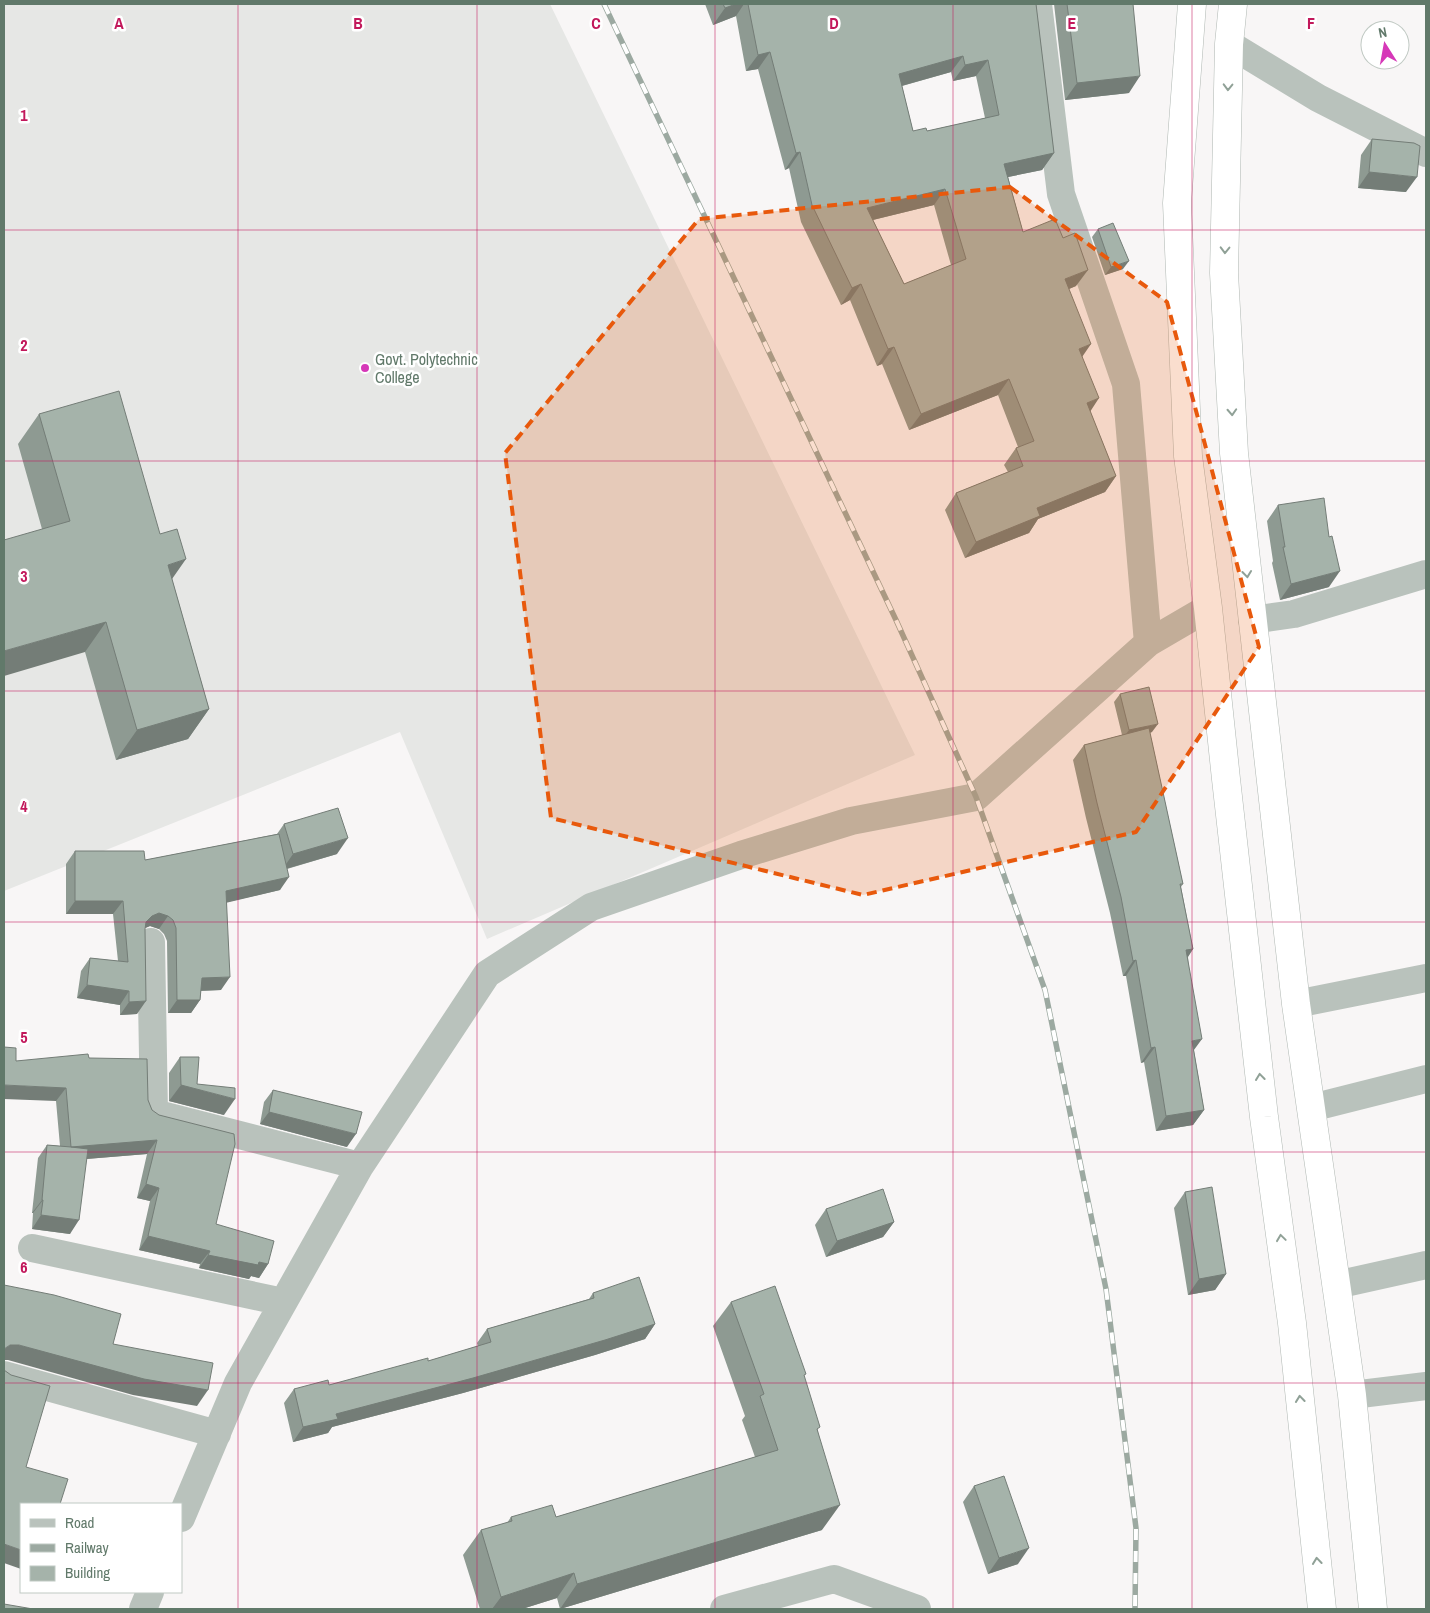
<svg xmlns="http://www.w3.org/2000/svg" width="1430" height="1613" font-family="'Archivo Narrow',sans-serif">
  <rect width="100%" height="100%" fill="#f8f6f6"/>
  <path fill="#e6e7e5" d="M 4,4 L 550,4 L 915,755 L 487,939 L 400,732 L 4,891 Z"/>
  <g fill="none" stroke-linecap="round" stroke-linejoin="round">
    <defs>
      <path id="trunk" d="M 1192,4 L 1177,203 L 1188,456 L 1208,608 L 1226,779 L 1264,1117 L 1292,1323 L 1322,1609
        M 1233,4 L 1229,44 L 1224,273 L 1234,453 L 1296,1004 L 1352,1395 L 1373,1609"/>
    </defs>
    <use href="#trunk" stroke="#afb7b2" stroke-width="29"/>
    <path stroke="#b9c2bc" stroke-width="28" d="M 1038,4 L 1061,194 L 1126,384 L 1148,643
      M 1229,44 L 1318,98 L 1426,153
      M 1252,620 L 1294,614 L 1426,574
      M 151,942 L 154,1113 L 360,1166
      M 1296,1004 L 1426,978
      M 1311,1108 L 1426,1079
      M 32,1248 L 283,1302
      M 1336,1285 L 1426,1265
      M 4,1375 L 217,1434
      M 1352,1395 L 1426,1386
      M 181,1518 L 238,1383 L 360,1166 L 487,974 L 591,907 L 741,855 L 851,821 L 976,797 L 1148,643 L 1208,608
      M 143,1609 L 150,1592
      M 724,1609 L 834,1579 L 917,1609"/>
    <use href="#trunk" stroke="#fff" stroke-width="28"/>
    <defs>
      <path id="rail" d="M 604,4 L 896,620 L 976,797 L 1045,990 L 1106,1289 L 1136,1528 L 1135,1609"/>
    </defs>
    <use href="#rail" stroke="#9ca9a1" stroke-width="5.5"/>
    <use href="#rail" stroke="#fff" stroke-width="4" stroke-dasharray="11" stroke-linecap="butt"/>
  </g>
  <path fill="#8e9a92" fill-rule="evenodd" d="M 705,4 L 1036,4 L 1054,153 L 1042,170 L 1008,177 L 1023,232 L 1076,286 L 1069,289 L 1082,356 L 1090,411 L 1116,476 L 1105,492 L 1038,519 L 1029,533 L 965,558 L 945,510 L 956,493 L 1008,472 L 1004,465 L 1016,448 L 1018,447 L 998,395 L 909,430 L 882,364 L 877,366 L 850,300 L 841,305 L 801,222 L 789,168 L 785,170 L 758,69 L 746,71 L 736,16 L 713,25 ZM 951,72 L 953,81 L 976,76 L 985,118 L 927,131 L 913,131 L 902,86 ZM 934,205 L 951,265 L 904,284 L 873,220 Z
    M 1054,4 L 1133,4 L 1129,93 L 1065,100 Z
    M 1372,139 L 1406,192 L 1358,188 L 1361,155 Z
    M 1098,229 L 1123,269 L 1105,275 L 1092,237 Z
    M 39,414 L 172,579 L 209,709 L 188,739 L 116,760 L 85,652 L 42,529 L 18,444 Z
    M 1278,505 L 1329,587 L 1280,600 L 1272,563 L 1273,561 L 1267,521 Z
    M 1120,694 L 1152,732 L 1150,733 L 1183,884 L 1181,887 L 1193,949 L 1188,957 L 1194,1051 L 1204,1110 L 1193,1125 L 1156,1131 L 1144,1062 L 1141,1063 L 1126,976 L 1123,976 L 1110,913 L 1086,818 L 1073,760 L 1084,745 L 1122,735 L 1114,702 Z
    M 284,824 L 337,854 L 287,869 L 280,890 L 227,902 L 221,990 L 201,991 L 200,1000 L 191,1013 L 168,1013 L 167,941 L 164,934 L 159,929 L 150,926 L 145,928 L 137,1014 L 120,1015 L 120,1005 L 77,998 L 81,971 L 90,958 L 118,961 L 113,914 L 66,914 L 66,864 L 75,851 L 145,860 L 277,834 Z
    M 180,1057 L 197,1084 L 224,1115 L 169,1101 L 169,1073 Z
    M 89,1058 L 148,1100 L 152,1110 L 216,1224 L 268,1264 L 259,1278 L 251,1276 L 249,1279 L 199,1268 L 200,1264 L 139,1250 L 150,1201 L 137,1198 L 147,1154 L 86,1159 L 70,1234 L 32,1229 L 33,1213 L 32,1213 L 38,1158 L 47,1145 L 60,1146 L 56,1101 L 16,1061 Z
    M 273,1090 L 347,1147 L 260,1124 L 264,1102 Z
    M 1185,1192 L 1226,1274 L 1215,1290 L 1188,1295 L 1174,1208 Z
    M 826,1209 L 894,1222 L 883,1237 L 826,1257 L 815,1225 Z
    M 593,1293 L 655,1324 L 645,1339 L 595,1355 L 463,1393 L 332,1427 L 328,1433 L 293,1442 L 284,1403 L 294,1389 L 329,1385 L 428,1361 L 478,1346 L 477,1343 L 487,1329 L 589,1299 Z
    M 731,1302 L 804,1377 L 818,1431 L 822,1530 L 560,1609 L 557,1598 L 522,1609 L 480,1609 L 463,1555 L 481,1530 L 507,1523 L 511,1517 L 556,1517 L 755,1457 L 742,1420 L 745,1416 L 713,1326 Z
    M 974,1486 L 1018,1564 L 988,1574 L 963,1502 Z"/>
  <path fill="#747d77" d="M 736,4 L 744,4 L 736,16 L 713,25 L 725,8 Z
    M 770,52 L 758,69 L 746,71 L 758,55 Z
    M 963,56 L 951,72 L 887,90 L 899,74 Z
    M 988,60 L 976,76 L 953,81 L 965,65 Z
    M 1140,76 L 1129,93 L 1065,100 L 1077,83 Z
    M 800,152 L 789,168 L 785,170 L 796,153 Z
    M 1054,153 L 1042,170 L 993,180 L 1004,164 Z
    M 1369,172 L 1417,177 L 1406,192 L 1358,188 Z
    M 945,189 L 934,205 L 856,224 L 867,208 Z
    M 1129,261 L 1123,269 L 1105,275 L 1111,267 Z
    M 1088,270 L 1076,286 L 1054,295 L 1065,279 Z
    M 861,284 L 850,300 L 841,305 L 852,288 Z
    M 1091,344 L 1080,360 L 1079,349 Z
    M 894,347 L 882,364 L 877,366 L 888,349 Z
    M 1009,379 L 998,395 L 909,430 L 921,414 Z
    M 1099,398 L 1088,415 L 1087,403 Z
    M 1116,476 L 1105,492 L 1038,519 L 1029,533 L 965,558 L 976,542 L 1037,508 Z
    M 186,559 L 165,589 L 168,565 Z
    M 1340,571 L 1329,587 L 1280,600 L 1291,584 Z
    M 106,622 L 85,652 L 4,676 L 4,651 Z
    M 209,709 L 188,739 L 116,760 L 137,730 Z
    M 1158,724 L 1152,732 L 1123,738 L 1129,730 Z
    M 348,838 L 337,854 L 282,870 L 293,854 Z
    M 289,877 L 280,890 L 217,905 L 226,891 Z
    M 75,901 L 123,901 L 113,914 L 66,914 Z
    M 159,913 L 168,916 L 159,929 L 150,926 L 143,929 L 146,922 L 152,916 Z
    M 1193,949 L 1183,964 L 1186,950 Z
    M 1136,960 L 1126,976 L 1123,976 L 1133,961 Z
    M 230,977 L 221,990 L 193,991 L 202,978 Z
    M 87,985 L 129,991 L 120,1005 L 77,998 Z
    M 177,1000 L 200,1000 L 191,1013 L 168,1013 Z
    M 146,1001 L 137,1014 L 120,1015 L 129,1002 Z
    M 1202,1039 L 1191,1054 L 1192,1041 Z
    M 1155,1047 L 1144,1062 L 1141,1063 L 1151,1048 Z
    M 4,1085 L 66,1088 L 56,1101 L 4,1099 Z
    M 181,1085 L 235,1099 L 224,1115 L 169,1101 Z
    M 1204,1110 L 1193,1125 L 1156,1131 L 1166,1116 Z
    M 269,1112 L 356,1134 L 347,1147 L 260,1124 Z
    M 157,1140 L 147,1154 L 62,1161 L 71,1147 Z
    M 146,1184 L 159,1188 L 150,1201 L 137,1198 Z
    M 42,1200 L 43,1200 L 33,1213 L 32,1213 Z
    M 41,1215 L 79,1220 L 70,1234 L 32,1229 Z
    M 894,1222 L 883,1237 L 826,1257 L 837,1241 Z
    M 148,1236 L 210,1251 L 200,1264 L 139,1250 Z
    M 208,1255 L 259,1262 L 268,1264 L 259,1278 L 251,1276 L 249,1279 L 199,1268 Z
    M 1226,1274 L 1215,1290 L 1188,1295 L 1199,1279 Z
    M 655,1324 L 645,1339 L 595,1355 L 463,1393 L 332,1427 L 328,1433 L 293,1442 L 303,1427 L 336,1414 Z
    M 10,1345 L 19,1345 L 208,1390 L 197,1406 L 133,1395 L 8,1360 L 4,1360 L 4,1349 Z
    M 840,1505 L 822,1530 L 560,1609 L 577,1584 Z
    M 4,1544 L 21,1550 L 21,1569 L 4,1563 Z
    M 1029,1548 L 1018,1564 L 988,1574 L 999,1558 Z
    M 574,1573 L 557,1598 L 522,1609 L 492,1609 L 501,1597 Z"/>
  <path fill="#a5b3aa" stroke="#747d77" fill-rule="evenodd" d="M 723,4 L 736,4 L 725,8 Z
    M 748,4 L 1036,4 L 1054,153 L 1004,164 L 1023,232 L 1055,219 L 1063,238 L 1075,233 L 1088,270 L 1065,279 L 1091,344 L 1079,349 L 1099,398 L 1087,403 L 1116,476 L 1037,508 L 1040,516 L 976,542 L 956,493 L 1023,466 L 1016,448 L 1034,441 L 1009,379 L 921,414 L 894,347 L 888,349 L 861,284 L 852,288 L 812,205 L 800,152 L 796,153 L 770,52 L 758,55 ZM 963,56 L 965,65 L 988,60 L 999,115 L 927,131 L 926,128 L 913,131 L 899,74 ZM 945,189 L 966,259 L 904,284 L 867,208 Z
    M 1067,4 L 1133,4 L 1140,76 L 1077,83 Z
    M 1372,139 L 1414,143 L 1420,146 L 1417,177 L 1369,172 Z
    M 1113,223 L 1129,261 L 1111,267 L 1098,229 Z
    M 119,391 L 160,534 L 177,529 L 186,559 L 168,565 L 209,709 L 137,730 L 106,622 L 4,651 L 4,540 L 70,521 L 39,414 Z
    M 1324,498 L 1329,537 L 1332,536 L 1340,571 L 1291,584 L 1283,547 L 1285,547 L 1278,505 Z
    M 1149,687 L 1158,724 L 1129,730 L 1120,694 Z
    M 1149,728 L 1183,884 L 1180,884 L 1193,949 L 1186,950 L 1202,1039 L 1192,1041 L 1204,1110 L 1166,1116 L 1155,1047 L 1151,1048 L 1136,960 L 1133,961 L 1121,897 L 1097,803 L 1084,745 Z
    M 338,808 L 348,838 L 293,854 L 284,824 Z
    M 279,834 L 289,877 L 226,891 L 230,977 L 202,978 L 200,1000 L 177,1000 L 176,928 L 173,920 L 168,916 L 159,913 L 152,916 L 146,922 L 145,929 L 146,1001 L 129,1002 L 129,991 L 87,985 L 90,958 L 128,962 L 123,901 L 75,901 L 75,851 L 144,851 L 145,860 Z
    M 4,1047 L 16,1048 L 16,1061 L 88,1054 L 89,1058 L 147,1059 L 148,1100 L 152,1110 L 159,1115 L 234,1134 L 235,1144 L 216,1224 L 274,1241 L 268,1264 L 259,1262 L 258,1265 L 208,1255 L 210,1251 L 148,1236 L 159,1188 L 146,1184 L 157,1140 L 71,1147 L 88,1149 L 79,1220 L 41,1215 L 43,1200 L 42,1200 L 47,1145 L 71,1147 L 66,1088 L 4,1085 Z
    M 180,1057 L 199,1057 L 197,1084 L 235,1088 L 235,1099 L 181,1085 Z
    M 273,1090 L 362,1112 L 356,1134 L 269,1112 Z
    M 1212,1187 L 1226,1274 L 1199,1279 L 1185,1192 Z
    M 883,1189 L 894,1222 L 837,1241 L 826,1209 Z
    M 639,1277 L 655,1324 L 605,1340 L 473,1378 L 336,1414 L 338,1419 L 303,1427 L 294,1389 L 328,1380 L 329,1385 L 428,1358 L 428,1361 L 491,1342 L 487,1329 L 594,1298 L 593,1293 Z
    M 4,1285 L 54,1295 L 121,1314 L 113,1344 L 213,1363 L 208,1390 L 144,1379 L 19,1345 L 10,1345 L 4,1349 Z
    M 775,1286 L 806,1374 L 804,1375 L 820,1427 L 817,1429 L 840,1505 L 577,1584 L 574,1573 L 501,1597 L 481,1530 L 512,1521 L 511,1517 L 552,1505 L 556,1517 L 778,1450 L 760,1396 L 764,1394 L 731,1302 Z
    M 4,1370 L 11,1375 L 50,1386 L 26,1467 L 68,1479 L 60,1504 L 21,1504 L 21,1550 L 4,1544 Z
    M 1004,1476 L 1029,1548 L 999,1558 L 974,1486 Z
    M 4,1604 L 33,1609 L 4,1609 Z"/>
  <defs><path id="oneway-chevron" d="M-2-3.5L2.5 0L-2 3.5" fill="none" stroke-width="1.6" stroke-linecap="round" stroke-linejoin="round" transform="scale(1.25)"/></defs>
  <g stroke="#90a197">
    <use href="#oneway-chevron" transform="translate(1228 87) rotate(91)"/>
    <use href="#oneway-chevron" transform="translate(1225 250) rotate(91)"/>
    <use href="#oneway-chevron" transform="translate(1232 412) rotate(87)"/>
    <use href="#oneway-chevron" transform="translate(1247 574) rotate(84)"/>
    <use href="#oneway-chevron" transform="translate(1260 1077) rotate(-97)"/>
    <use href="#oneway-chevron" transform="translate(1281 1238) rotate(-98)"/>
    <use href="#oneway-chevron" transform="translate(1300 1399) rotate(-96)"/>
    <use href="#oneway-chevron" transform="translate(1317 1561) rotate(-96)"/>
  </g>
  <path fill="#e8590c" fill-opacity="0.2" stroke="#e8590c" stroke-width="4" stroke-dasharray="10 6" stroke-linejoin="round" d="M 1010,187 L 1167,302 L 1259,647 L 1136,832 L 863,895 L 551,818 L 505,453 L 699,219 Z"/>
  <path fill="none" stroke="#c2185b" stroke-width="1" stroke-opacity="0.55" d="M 238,4 L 238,1609M 477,4 L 477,1609M 715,4 L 715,1609M 953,4 L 953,1609M 1192,4 L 1192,1609M 4,230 L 1426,230M 4,461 L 1426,461M 4,691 L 1426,691M 4,922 L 1426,922M 4,1152 L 1426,1152M 4,1383 L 1426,1383"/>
  <circle fill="#d638b8" stroke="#fff" stroke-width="2" cx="365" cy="368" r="5"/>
  <g text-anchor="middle" stroke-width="5" stroke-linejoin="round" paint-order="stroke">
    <g font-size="16" fill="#61796a" stroke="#fff" text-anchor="start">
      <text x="375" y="365">Govt. Polytechnic<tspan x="375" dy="18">College</tspan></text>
    </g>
  </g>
  <g font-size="16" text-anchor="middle" font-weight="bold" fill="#c2185b" stroke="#fff" stroke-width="5" stroke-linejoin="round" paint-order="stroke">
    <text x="119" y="29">A</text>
    <text x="358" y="29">B</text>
    <text x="596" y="29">C</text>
    <text x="834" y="29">D</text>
    <text x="1072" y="29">E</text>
    <text x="1311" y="29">F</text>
    <text x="24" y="121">1</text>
    <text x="24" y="351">2</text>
    <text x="24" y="582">3</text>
    <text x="24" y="812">4</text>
    <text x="24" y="1043">5</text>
    <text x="24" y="1273">6</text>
  </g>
  <rect width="1430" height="1613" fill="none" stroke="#61796a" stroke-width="10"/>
  <rect x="20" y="1503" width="162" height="90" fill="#ffffff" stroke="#c0c9c3"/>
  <rect x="30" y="1519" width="25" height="8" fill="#b9c2bc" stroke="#c0c9c3"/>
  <text x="65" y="1528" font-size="15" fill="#61796a">Road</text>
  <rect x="30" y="1544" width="25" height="8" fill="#9ca9a1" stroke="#c0c9c3"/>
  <text x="65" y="1553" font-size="15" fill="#61796a">Railway</text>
  <rect x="30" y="1566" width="25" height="15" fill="#a5b3aa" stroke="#c0c9c3"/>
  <text x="65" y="1578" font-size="15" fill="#61796a">Building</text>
  <g transform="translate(1385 45) rotate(349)"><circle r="24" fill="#ffffff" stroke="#c0c9c3"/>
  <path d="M0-4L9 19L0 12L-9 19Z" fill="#d638b8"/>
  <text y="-8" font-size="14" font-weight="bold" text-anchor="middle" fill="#61796a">N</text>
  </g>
</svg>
